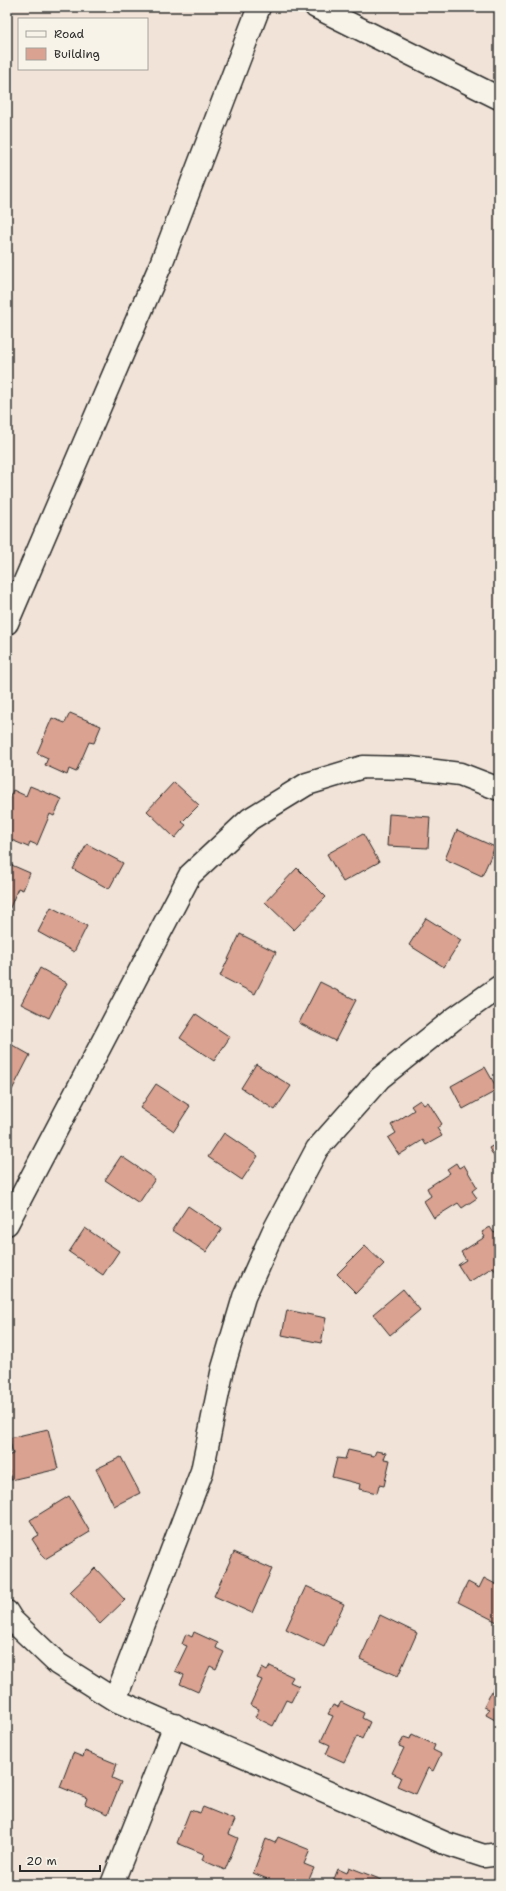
<svg xmlns="http://www.w3.org/2000/svg" width="506" height="1891" font-family="'Shantell Sans',sans-serif">
  <rect width="100%" height="100%" fill="#f1e3d7"/>
  <filter id="ink" filterUnits="userSpaceOnUse"><feTurbulence type="fractalNoise" baseFrequency=".025" numOctaves="2"/><feDisplacementMap in="SourceGraphic" scale="8" xChannelSelector="R" yChannelSelector="G"/><feConvolveMatrix kernelMatrix="1 2 1 2 8 2 1 2 1" color-interpolation-filters="sRGB"/></filter>
  <g filter="url(#ink)">
    <path fill="#d9a291" stroke="#2b2b2b" d="M 70,713 L 101,726 L 94,743 L 89,742 L 76,772 L 69,769 L 67,775 L 45,765 L 48,758 L 37,753 L 52,718 L 65,723 Z
      M 174,782 L 199,805 L 182,822 L 186,825 L 175,838 L 147,811 Z
      M 30,786 L 62,799 L 54,816 L 50,814 L 37,845 L 30,842 L 28,847 L 7,838 L 9,830 L 7,830 L 7,804 L 13,790 L 26,796 Z
      M 389,814 L 430,817 L 428,848 L 387,846 Z
      M 457,830 L 495,847 L 482,876 L 445,859 Z
      M 363,834 L 379,862 L 343,882 L 327,854 Z
      M 87,844 L 123,863 L 109,889 L 73,869 Z
      M 7,863 L 30,873 L 23,890 L 18,888 L 7,915 Z
      M 297,868 L 326,897 L 294,930 L 265,902 Z
      M 51,907 L 87,926 L 74,952 L 38,932 Z
      M 426,918 L 461,940 L 444,967 L 409,945 Z
      M 240,934 L 276,952 L 255,994 L 220,976 Z
      M 40,968 L 67,983 L 49,1018 L 21,1004 Z
      M 320,982 L 356,1000 L 335,1041 L 299,1023 Z
      M 196,1014 L 230,1037 L 214,1061 L 180,1038 Z
      M 7,1042 L 30,1055 L 12,1090 L 7,1087 Z
      M 256,1064 L 291,1086 L 275,1110 L 241,1088 Z
      M 485,1067 L 498,1090 L 463,1109 L 451,1086 Z
      M 156,1084 L 190,1106 L 174,1131 L 140,1108 Z
      M 420,1100 L 424,1105 L 428,1102 L 442,1124 L 437,1128 L 442,1136 L 426,1145 L 423,1140 L 399,1155 L 388,1138 L 396,1133 L 391,1125 L 414,1110 L 411,1106 Z
      M 224,1133 L 258,1156 L 242,1180 L 208,1157 Z
      M 499,1142 L 499,1165 L 489,1148 Z
      M 121,1156 L 155,1179 L 139,1203 L 105,1180 Z
      M 456,1163 L 459,1168 L 464,1165 L 477,1187 L 472,1191 L 477,1198 L 462,1208 L 458,1203 L 434,1218 L 424,1201 L 431,1196 L 427,1188 L 450,1173 L 447,1169 Z
      M 188,1206 L 222,1229 L 206,1252 L 172,1230 Z
      M 490,1227 L 494,1233 L 499,1230 L 499,1270 L 496,1272 L 493,1267 L 469,1282 L 458,1265 L 466,1260 L 461,1252 L 485,1237 L 482,1232 Z
      M 85,1228 L 119,1251 L 103,1275 L 69,1252 Z
      M 365,1246 L 384,1264 L 356,1293 L 337,1274 Z
      M 403,1289 L 420,1310 L 390,1335 L 373,1314 Z
      M 287,1310 L 326,1318 L 321,1343 L 282,1335 Z
      M 48,1429 L 58,1469 L 11,1480 L 7,1463 L 7,1456 L 13,1454 L 9,1438 Z
      M 348,1450 L 374,1456 L 376,1451 L 386,1453 L 384,1459 L 390,1460 L 384,1486 L 379,1485 L 377,1493 L 359,1489 L 360,1484 L 332,1477 L 337,1458 L 345,1459 Z
      M 121,1457 L 140,1493 L 114,1506 L 96,1469 Z
      M 69,1496 L 90,1532 L 45,1559 L 32,1539 L 39,1535 L 30,1520 Z
      M 234,1552 L 272,1569 L 252,1613 L 214,1596 Z
      M 95,1568 L 125,1600 L 100,1624 L 70,1592 Z
      M 484,1578 L 499,1586 L 499,1623 L 458,1602 L 468,1582 L 479,1588 Z
      M 306,1586 L 344,1604 L 324,1647 L 286,1629 Z
      M 380,1615 L 417,1633 L 398,1676 L 360,1659 Z
      M 194,1632 L 218,1643 L 216,1648 L 224,1652 L 216,1669 L 210,1666 L 198,1692 L 180,1684 L 184,1675 L 175,1671 L 187,1646 L 182,1644 L 186,1634 L 192,1637 Z
      M 270,1666 L 293,1677 L 290,1682 L 299,1686 L 291,1702 L 286,1700 L 273,1726 L 255,1717 L 259,1709 L 250,1705 L 262,1680 L 257,1678 L 262,1668 L 267,1671 Z
      M 496,1683 L 499,1685 L 499,1716 L 498,1715 L 495,1720 L 486,1715 L 489,1709 L 484,1707 Z
      M 341,1702 L 364,1713 L 362,1718 L 370,1722 L 362,1739 L 357,1736 L 344,1762 L 326,1754 L 330,1745 L 321,1741 L 333,1716 L 328,1714 L 333,1705 L 338,1707 Z
      M 412,1734 L 435,1745 L 433,1750 L 441,1754 L 433,1771 L 428,1768 L 416,1794 L 397,1786 L 401,1777 L 392,1773 L 404,1748 L 399,1746 L 404,1737 L 410,1739 Z
      M 85,1751 L 117,1764 L 112,1778 L 121,1782 L 108,1814 L 85,1804 L 87,1798 L 60,1787 L 73,1753 L 83,1757 Z
      M 203,1807 L 235,1820 L 229,1834 L 238,1838 L 225,1870 L 202,1860 L 204,1854 L 177,1843 L 190,1810 L 200,1813 Z
      M 278,1837 L 310,1850 L 304,1864 L 314,1868 L 307,1884 L 279,1884 L 253,1873 L 266,1839 L 275,1843 Z
      M 349,1867 L 382,1880 L 380,1884 L 332,1884 L 338,1869 L 347,1873 Z"/>
    <g fill="none" stroke-linecap="round" stroke-linejoin="round">
      <defs>
        <path id="minor" d="M 316,7 L 499,98
          M 7,623 L 161,264 L 259,7
          M 499,987 L 455,1018 L 380,1078 L 317,1149 L 273,1232 L 244,1297 L 223,1368 L 202,1471 L 115,1700 L 447,1844 L 484,1856 L 499,1854
          M 7,1224 L 190,875 L 250,819 L 307,784 L 363,767 L 411,768 L 460,774 L 499,789
          M 7,1612 L 12,1620 L 58,1664 L 115,1700
          M 112,1884 L 175,1725"/>
      </defs>
      <use href="#minor" stroke="#2b2b2b" stroke-width="25"/>
      <use href="#minor" stroke="#f7f3e8" stroke-width="22"/>
    </g>
  </g>
  <rect width="506" height="1891" fill="none" stroke="#f7f3e8" stroke-width="24"/>
  <rect x="12" y="12" width="482" height="1867" fill="none" stroke="#2b2b2b" stroke-width="1.5" filter="url(#ink)"/>
  <rect x="18" y="18" width="130" height="52" fill="#f7f3e8" stroke="#a5a39c"/>
  <rect x="26" y="31" width="20" height="6" fill="#f7f3e8" stroke="#a5a39c"/>
  <text x="54" y="38" font-size="12" fill="#2b2b2b">Road</text>
  <rect x="26" y="48" width="20" height="12" fill="#d9a291" stroke="#a5a39c"/>
  <text x="54" y="58" font-size="12" fill="#2b2b2b">Building</text>
  <path d="M20 1865v6h80v-6" fill="none" stroke="#2b2b2b" stroke-width="2"/>
  <text x="26" y="1865" font-size="12" fill="#2b2b2b" stroke="#f7f3e8" stroke-width="3" paint-order="stroke">20 m</text>
</svg>
